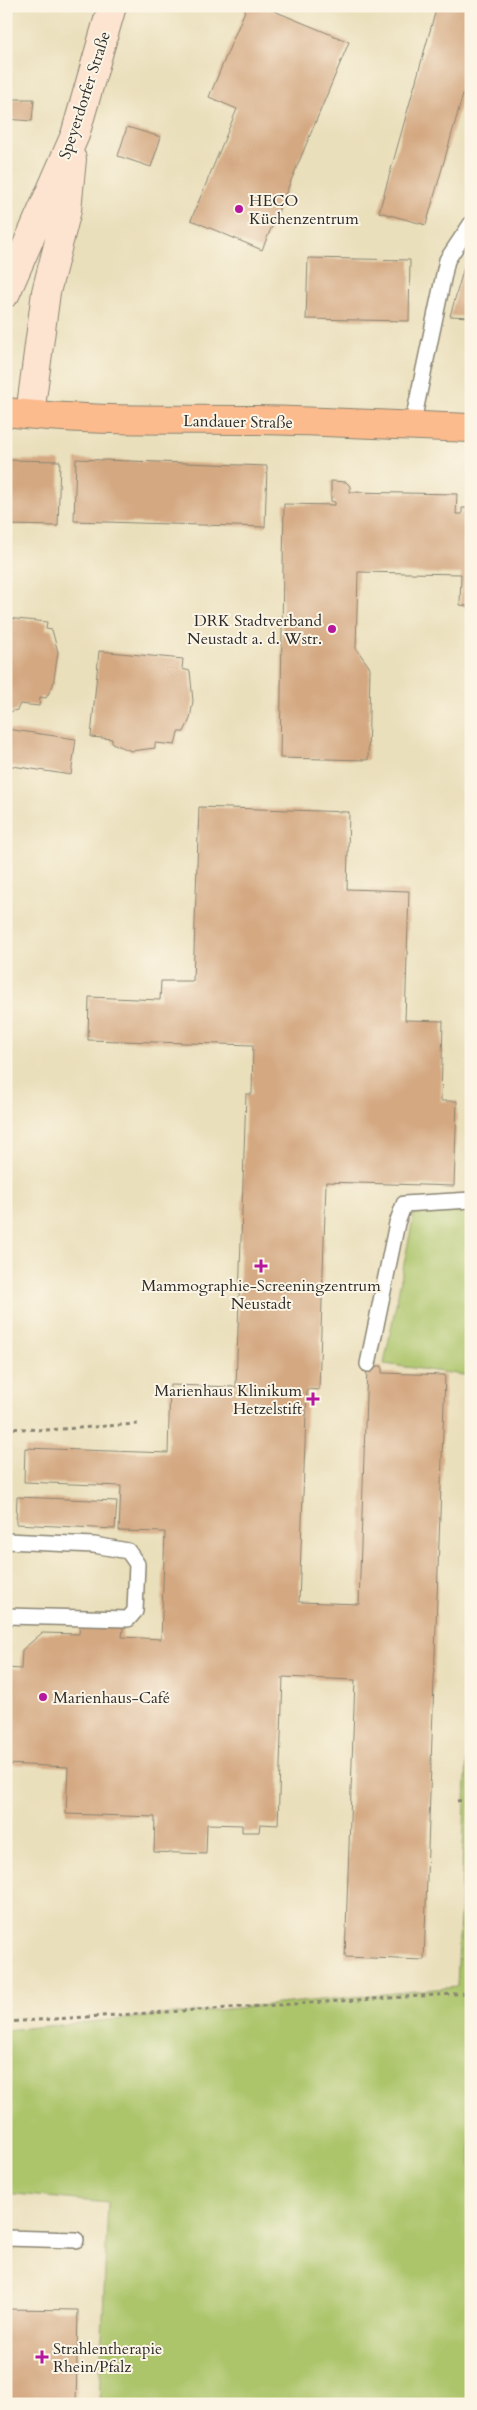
<svg xmlns="http://www.w3.org/2000/svg" width="477" height="2410" font-family="Cardo,serif">
  <rect width="100%" height="100%" fill="#fcf5e5"/>
  <filter id="ink" filterUnits="userSpaceOnUse"><feTurbulence type="fractalNoise" baseFrequency=".02" numOctaves="2"/><feDisplacementMap in="SourceGraphic" scale="10" xChannelSelector="R" yChannelSelector="G"/><feConvolveMatrix kernelMatrix="1 2 1 2 8 2 1 2 1" color-interpolation-filters="sRGB"/></filter>
  <filter id="wash" filterUnits="userSpaceOnUse"><feTurbulence type="fractalNoise" baseFrequency=".0096" numOctaves="4" result="noise"/><feDisplacementMap in="SourceGraphic" scale="20" xChannelSelector="R" yChannelSelector="G"/><feGaussianBlur stdDeviation="1.12" result="paint"/><feColorMatrix in="noise" values="0 0 0 0 0 0 0 0 0 0 0 0 0 0 0 0 0 1.4 0 .05"/><feComposite in="paint" operator="in"/></filter>
  <g filter="url(#wash)">
    <rect width="100%" height="100%" fill="#eadfbb"/>
    <path fill="#acc56a" stroke="#6c784a" d="M 471,1210 L 471,1376 L 384,1364 L 414,1214 Z
      M 471,1667 L 471,2404 L 99,2404 L 108,2203 L 6,2193 L 6,2030 L 457,1987 Z"/>
    <g id="blocks">
      <path fill="#d4a982" d="M 247,6 L 262,6 L 349,42 L 262,250 L 191,220 L 237,109 L 209,97 Z
        M 437,6 L 471,6 L 471,66 L 426,225 L 379,212 Z
        M 6,99 L 34,99 L 32,121 L 6,119 Z
        M 127,127 L 161,137 L 151,167 L 118,156 Z
        M 308,258 L 410,260 L 409,321 L 306,319 Z
        M 465,264 L 471,264 L 471,317 L 450,316 Z
        M 76,459 L 267,466 L 265,527 L 74,521 Z
        M 6,460 L 60,461 L 58,526 L 6,525 Z
        M 331,481 L 346,482 L 350,486 L 350,492 L 457,494 L 456,514 L 462,514 L 462,508 L 471,508 L 471,617 L 467,606 L 460,605 L 461,574 L 358,572 L 356,648 L 370,668 L 368,760 L 280,758 L 284,504 L 335,505 L 335,502 L 331,501 Z
        M 6,618 L 47,622 L 46,629 L 52,630 L 58,652 L 53,685 L 46,698 L 40,697 L 39,706 L 20,704 L 17,710 L 6,713 Z
        M 99,651 L 183,659 L 182,669 L 190,671 L 193,701 L 190,719 L 184,732 L 178,732 L 175,745 L 155,743 L 155,748 L 131,751 L 112,743 L 112,739 L 91,737 Z
        M 6,729 L 76,739 L 71,775 L 6,765 Z
        M 199,807 L 349,812 L 347,889 L 409,891 L 405,1020 L 443,1021 L 441,1101 L 457,1101 L 454,1186 L 326,1182 L 319,1390 L 307,1389 L 299,1602 L 359,1604 L 367,1366 L 382,1366 L 382,1373 L 445,1375 L 424,1960 L 345,1957 L 355,1680 L 283,1677 L 278,1825 L 260,1824 L 259,1832 L 242,1832 L 242,1825 L 207,1824 L 206,1854 L 154,1852 L 155,1817 L 66,1814 L 68,1767 L 6,1764 L 6,1668 L 21,1669 L 22,1650 L 42,1633 L 79,1634 L 80,1619 L 124,1621 L 122,1637 L 161,1639 L 165,1532 L 119,1531 L 121,1486 L 24,1482 L 25,1448 L 168,1453 L 170,1385 L 236,1387 L 246,1094 L 252,1094 L 253,1045 L 88,1040 L 89,997 L 160,1000 L 161,981 L 193,981 Z
        M 17,1497 L 117,1501 L 115,1529 L 16,1524 Z
        M 6,2309 L 78,2310 L 76,2404 L 6,2404 Z"/>
    </g>
  </g>
  <g filter="url(#ink)">
    <use href="#blocks" fill-opacity="0" stroke="#8a8573" stroke-width="1"/>
    <g fill="none" stroke-linecap="round" stroke-linejoin="round">
      <defs>
        <path id="lane" d="M 412,426 L 447,260 L 471,224
          M 368,1364 L 397,1223 L 404,1204 L 471,1200
          M 6,1541 L 94,1545 L 128,1551 L 137,1564 L 135,1611 L 128,1619 L 6,1616
          M 6,2238 L 76,2240"/>
        <path id="secondary" d="M 6,293 L 75,135 L 112,6
          M 30,414 L 46,292 L 67,210 L 72,159"/>
        <path id="primary" d="M 6,412 C 89,422 174,419 257,420 C 329,421 400,426 471,428"/>
      </defs>
      <use href="#lane" stroke="#8a8573" stroke-width="18"/>
      <use href="#secondary" stroke="#8a8573" stroke-width="30"/>
      <use href="#primary" stroke="#8a8573" stroke-width="30"/>
      <path stroke="#8a8573" stroke-width="3" stroke-dasharray="4 4" stroke-linecap="butt" d="M 6,1428 L 45,1430 L 139,1424
        M 457,1801 L 471,1799
        M 6,2022 L 471,1993"/>
      <use href="#lane" stroke="#fff" stroke-width="15"/>
      <use href="#secondary" stroke="#fde4d1" stroke-width="28"/>
      <use href="#primary" stroke="#fbbb8d" stroke-width="28"/>
    </g>
  </g>
  <g fill="#b5179e" stroke="#fcf5e5" stroke-width="2">
    <circle cx="239" cy="209" r="5"/>
    <circle cx="332" cy="629" r="5"/>
    <path d="M258.5 1258.5h5v5h5v5h-5v5h-5v-5h-5v-5h5z"/>
    <path d="M310.5 1391.5h5v5h5v5h-5v5h-5v-5h-5v-5h5z"/>
    <circle cx="43" cy="1697" r="5"/>
    <path d="M39.5 2349.5h5v5h5v5h-5v5h-5v-5h-5v-5h5z"/>
  </g>
  <g text-anchor="middle" stroke-width="4" stroke-linejoin="round" paint-order="stroke">
    <g font-size="16" fill="#2b2b2b" stroke="#fcf5e5">
      <text transform="translate(84 95) rotate(-72)" y="6">Speyerdorfer Straße</text>
      <text transform="translate(238 421) rotate(1)" y="6">Landauer Straße</text>
    </g>
    <g font-size="16" fill="#2b2b2b" stroke="#fcf5e5" text-anchor="start">
      <text x="249" y="206">HECO<tspan x="249" dy="18">Küchenzentrum</tspan></text>
      <text x="322" y="626" text-anchor="end">DRK Stadtverband<tspan x="322" dy="18">Neustadt a. d. Wstr.</tspan></text>
      <text x="261" y="1291" text-anchor="middle">Mammographie-Screeningzentrum<tspan x="261" dy="18">Neustadt</tspan></text>
      <text x="302" y="1396" text-anchor="end">Marienhaus Klinikum<tspan x="302" dy="18">Hetzelstift</tspan></text>
      <text x="53" y="1703">Marienhaus-Café</text>
      <text x="53" y="2354">Strahlentherapie<tspan x="53" dy="18">Rhein/Pfalz</tspan></text>
    </g>
  </g>
  <rect width="477" height="2410" fill="none" stroke="#fcf5e5" stroke-width="25"/>
</svg>
